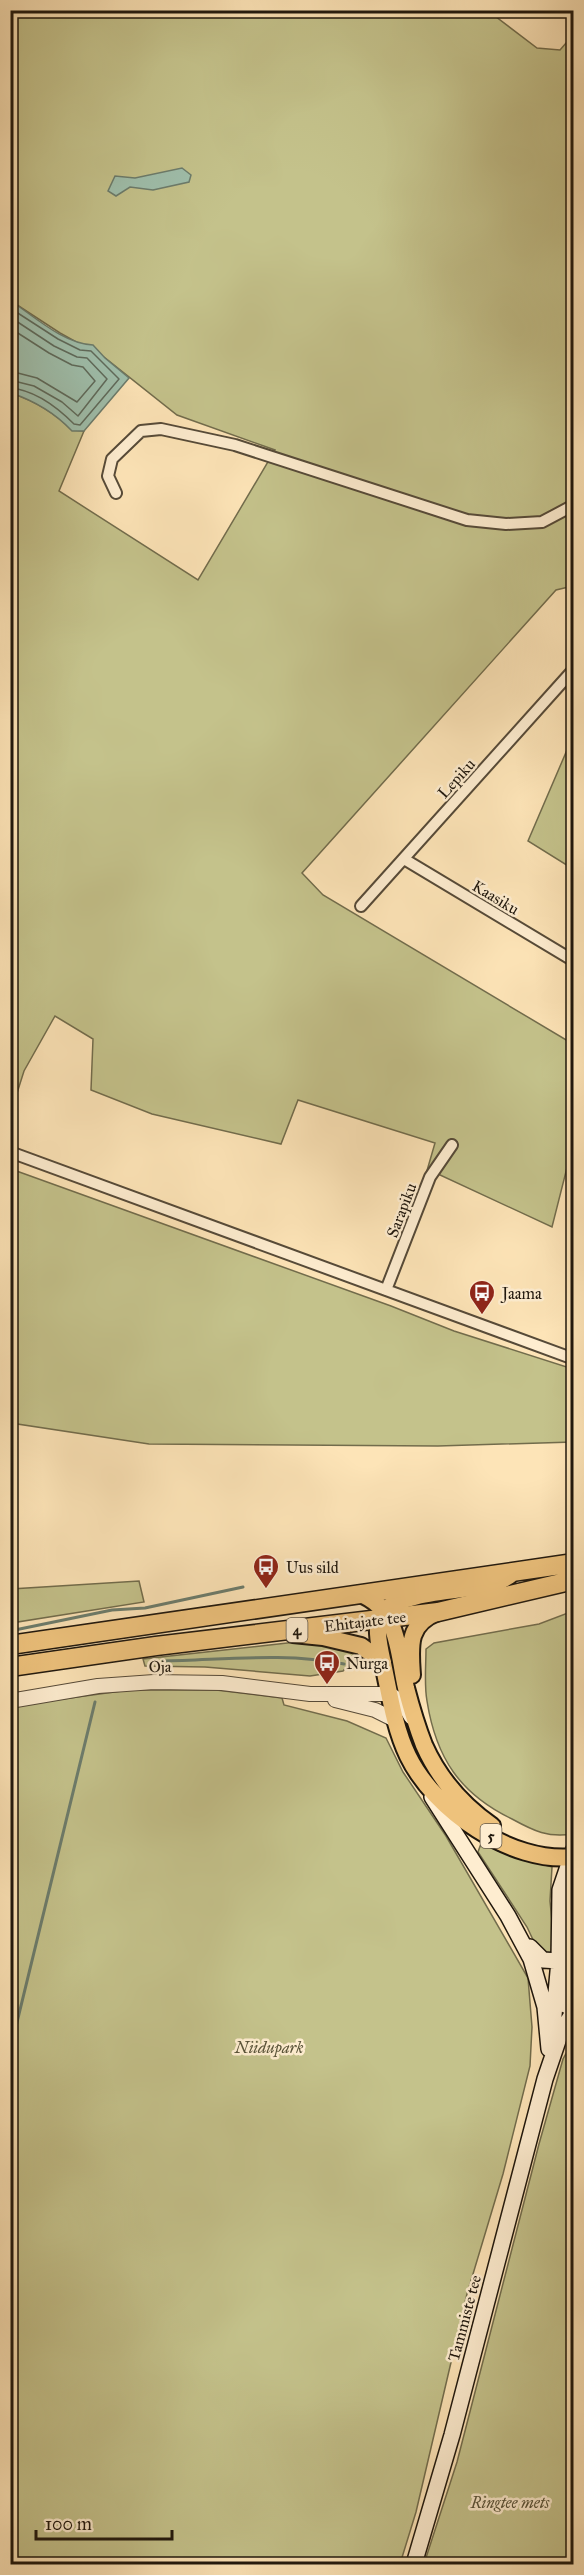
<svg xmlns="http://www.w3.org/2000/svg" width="584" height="2575" font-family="'IM FELL Great Primer',serif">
  <rect width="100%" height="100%" fill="#fde4b7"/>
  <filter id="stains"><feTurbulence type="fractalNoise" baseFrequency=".00333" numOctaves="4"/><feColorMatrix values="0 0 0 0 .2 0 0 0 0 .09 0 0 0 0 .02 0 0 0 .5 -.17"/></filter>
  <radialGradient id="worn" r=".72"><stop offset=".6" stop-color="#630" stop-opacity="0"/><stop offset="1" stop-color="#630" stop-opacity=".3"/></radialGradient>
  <path fill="#c4c28b" stroke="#726c4c" stroke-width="1.5" d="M 487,10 L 537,48 L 560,50 L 573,35 L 573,586 L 556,590 L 302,873 L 323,895 L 573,1044 L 573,1144 L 552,1227 L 438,1174 L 426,1174 L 435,1143 L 298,1100 L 281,1144 L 152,1114 L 91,1090 L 93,1039 L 55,1016 L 24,1071 L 11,1112 L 11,393 C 35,401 54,412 72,430 L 84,431 L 59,491 L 198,580 L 275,450 L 177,415 L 105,358 L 60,333 L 11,301 L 11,11 Z
    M 573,736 L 574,869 L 573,869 L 528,841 Z
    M 11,1169 L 391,1306 L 454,1331 L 573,1369 L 573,1442 L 438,1446 L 149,1444 L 11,1423 Z
    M 139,1581 L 144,1602 L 11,1623 L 11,1589 Z
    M 573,1611 L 573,1834 C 548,1838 534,1831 512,1819 C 460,1794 436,1758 427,1701 C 424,1684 426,1666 426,1649 L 434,1643 L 539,1624 Z
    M 305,1641 L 359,1653 L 343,1671 L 310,1676 L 205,1667 L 145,1666 L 143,1659 Z
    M 129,1690 L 216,1690 L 282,1698 L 284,1705 L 347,1721 L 386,1738 L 403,1772 L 446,1836 L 528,1978 L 532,2027 L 530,2066 L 503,2174 L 467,2294 L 416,2512 L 400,2564 L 11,2564 L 11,1706 Z
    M 482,1841 L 498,1851 L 552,1867 L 550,1901 L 555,1952 L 550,1956 L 536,1946 L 527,1927 L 478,1852 Z
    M 573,1867 L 573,1930 L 567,1948 L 563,1901 Z
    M 573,2041 L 573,2564 L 424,2564 L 457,2462 L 539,2144 L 563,2059 Z"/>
  <path fill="#9fbfac" stroke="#6c7c6c" stroke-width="1.5" d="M 182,168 L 191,175 L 189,182 L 153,190 L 130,187 L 116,196 L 108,191 L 115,176 L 135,178 Z
    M 11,301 C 35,317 64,344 93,345 L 105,358 L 129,378 L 84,431 L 72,431 C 54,412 35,401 11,393 Z"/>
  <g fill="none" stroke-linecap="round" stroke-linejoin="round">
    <path stroke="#5f6b5c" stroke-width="1.5" d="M 10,308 L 58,339 L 80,350 L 91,351 L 119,379 L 80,425 L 74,424 C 57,407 35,390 10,388
      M 10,317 L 54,346 L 77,357 L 87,358 L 107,379 L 78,416 L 62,402 L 34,386 L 10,380
      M 10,328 L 49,353 L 72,365 L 83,367 L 95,381 L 77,402 L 37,378 L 10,371"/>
    <path stroke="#6c7c6c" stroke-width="3" d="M 10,1631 L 112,1610 L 145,1608 L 243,1587
      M 163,1661 C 223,1660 285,1652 344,1664
      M 10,2051 L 95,1702"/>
    <defs>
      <path id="minor" d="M 116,493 L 108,476 L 112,459 L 141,431 L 161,429 L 235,445 L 467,520 L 506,524 L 542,522 L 574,505
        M 404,859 L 574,961
        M 361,906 L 574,669
        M 10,1152 L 574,1359
        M 386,1290 L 430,1177 L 452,1145"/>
      <path id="tertiary" d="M 335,1700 L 375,1710 L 395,1720
        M 10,1701 L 98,1686 L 154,1682 L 222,1683 L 310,1694 L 390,1694 L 402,1702 L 411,1717"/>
      <path id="secondary" d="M 432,1797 L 508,1916 L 531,1959 L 545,2007 L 549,2049
        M 530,1947 L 543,1960 L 559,1961 L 574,1949
        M 565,2005 L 574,1956
        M 553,2026 L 559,1961 L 560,1890 L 574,1849
        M 414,2564 L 452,2435 L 545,2079 L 561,2032 L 574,2011"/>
      <path id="primary" d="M 509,1576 C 504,1579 498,1582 493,1584 C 466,1591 403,1591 384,1611 C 372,1623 381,1653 384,1668 C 390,1697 395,1729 408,1756 C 434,1810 511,1864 574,1857
        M 360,1594 C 399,1608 398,1654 406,1688 C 411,1707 417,1727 424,1745 C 439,1779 462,1805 492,1826
        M 293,1634 L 323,1637 L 361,1646 L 383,1662
        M 412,1675 C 410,1646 407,1624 438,1612"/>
      <path id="trunk" d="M 10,1645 L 574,1563
        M 10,1667 L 156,1646 L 438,1612 L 574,1580"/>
    </defs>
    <use href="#minor" stroke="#564a38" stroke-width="14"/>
    <use href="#tertiary" stroke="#564a38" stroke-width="16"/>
    <use href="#secondary" stroke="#1f170d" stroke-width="18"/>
    <use href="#primary" stroke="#1f170d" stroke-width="20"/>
    <use href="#trunk" stroke="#1f170d" stroke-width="21"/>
    <use href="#minor" stroke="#feedd0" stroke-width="10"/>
    <use href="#tertiary" stroke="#feedd0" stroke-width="14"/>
    <use href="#secondary" stroke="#feedd0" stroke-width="15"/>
    <use href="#primary" stroke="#eec27c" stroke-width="16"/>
    <use href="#trunk" stroke="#eec27c" stroke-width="18"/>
  </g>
  <defs>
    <symbol id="bus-pin" viewBox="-11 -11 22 30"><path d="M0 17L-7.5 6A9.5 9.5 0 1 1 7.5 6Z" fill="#8f2418" stroke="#feedd0"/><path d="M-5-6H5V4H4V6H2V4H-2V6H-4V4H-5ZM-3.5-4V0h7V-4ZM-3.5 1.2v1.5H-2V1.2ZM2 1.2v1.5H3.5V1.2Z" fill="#fff"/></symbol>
  </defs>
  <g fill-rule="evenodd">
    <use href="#bus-pin" x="467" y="1278" width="30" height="40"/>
    <use href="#bus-pin" x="251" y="1552" width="30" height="40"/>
    <use href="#bus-pin" x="312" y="1648" width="30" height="40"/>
  </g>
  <g text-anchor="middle" stroke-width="5" stroke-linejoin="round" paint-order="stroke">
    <g fill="#feedd0" stroke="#625748" stroke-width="1.5">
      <rect x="286.5" y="1618" width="21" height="24" rx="4.5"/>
      <rect x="480.5" y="1824" width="21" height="24" rx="4.5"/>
    </g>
    <g font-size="15" font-weight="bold" fill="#1f170d">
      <text x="297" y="1635">4</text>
      <text x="491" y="1841">5</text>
    </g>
    <g font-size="16" fill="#1f170d" stroke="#feedd0">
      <text transform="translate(456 778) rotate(-48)" y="6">Lepiku</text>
      <text transform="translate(496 897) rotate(31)" y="6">Kaasiku</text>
      <text transform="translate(401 1210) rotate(-69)" y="6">Sarapiku</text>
      <text transform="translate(365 1621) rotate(-7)" y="6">Ehitajate tee</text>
      <text transform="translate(160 1666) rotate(-1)" y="6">Oja</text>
      <text transform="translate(464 2318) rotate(-75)" y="6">Tammiste tee</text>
    </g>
    <g font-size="16" fill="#1f170d" stroke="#feedd0" text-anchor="start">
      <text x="502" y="1299">Jaama</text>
      <text x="286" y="1573">Uus sild</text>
      <text x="346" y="1669">Nurga</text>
    </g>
    <g font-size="16" font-style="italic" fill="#595339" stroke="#feedd0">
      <text x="269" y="2053">Niidupark</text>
      <text x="510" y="2508">Ringtee mets</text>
    </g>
  </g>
  <rect width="584" height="2575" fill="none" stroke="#fde4b7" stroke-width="36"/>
  <rect x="12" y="12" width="560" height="2551" fill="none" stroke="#1f170d" stroke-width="3"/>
  <rect x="18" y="18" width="548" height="2539" fill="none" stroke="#1f170d" stroke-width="1.5"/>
  <path d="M36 2530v9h136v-9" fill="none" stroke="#1f170d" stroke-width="3"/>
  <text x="45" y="2530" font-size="18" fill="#1f170d" stroke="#feedd0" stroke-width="4.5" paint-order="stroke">100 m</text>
  <rect width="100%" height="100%" filter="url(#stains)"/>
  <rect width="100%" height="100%" fill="url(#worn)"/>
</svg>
